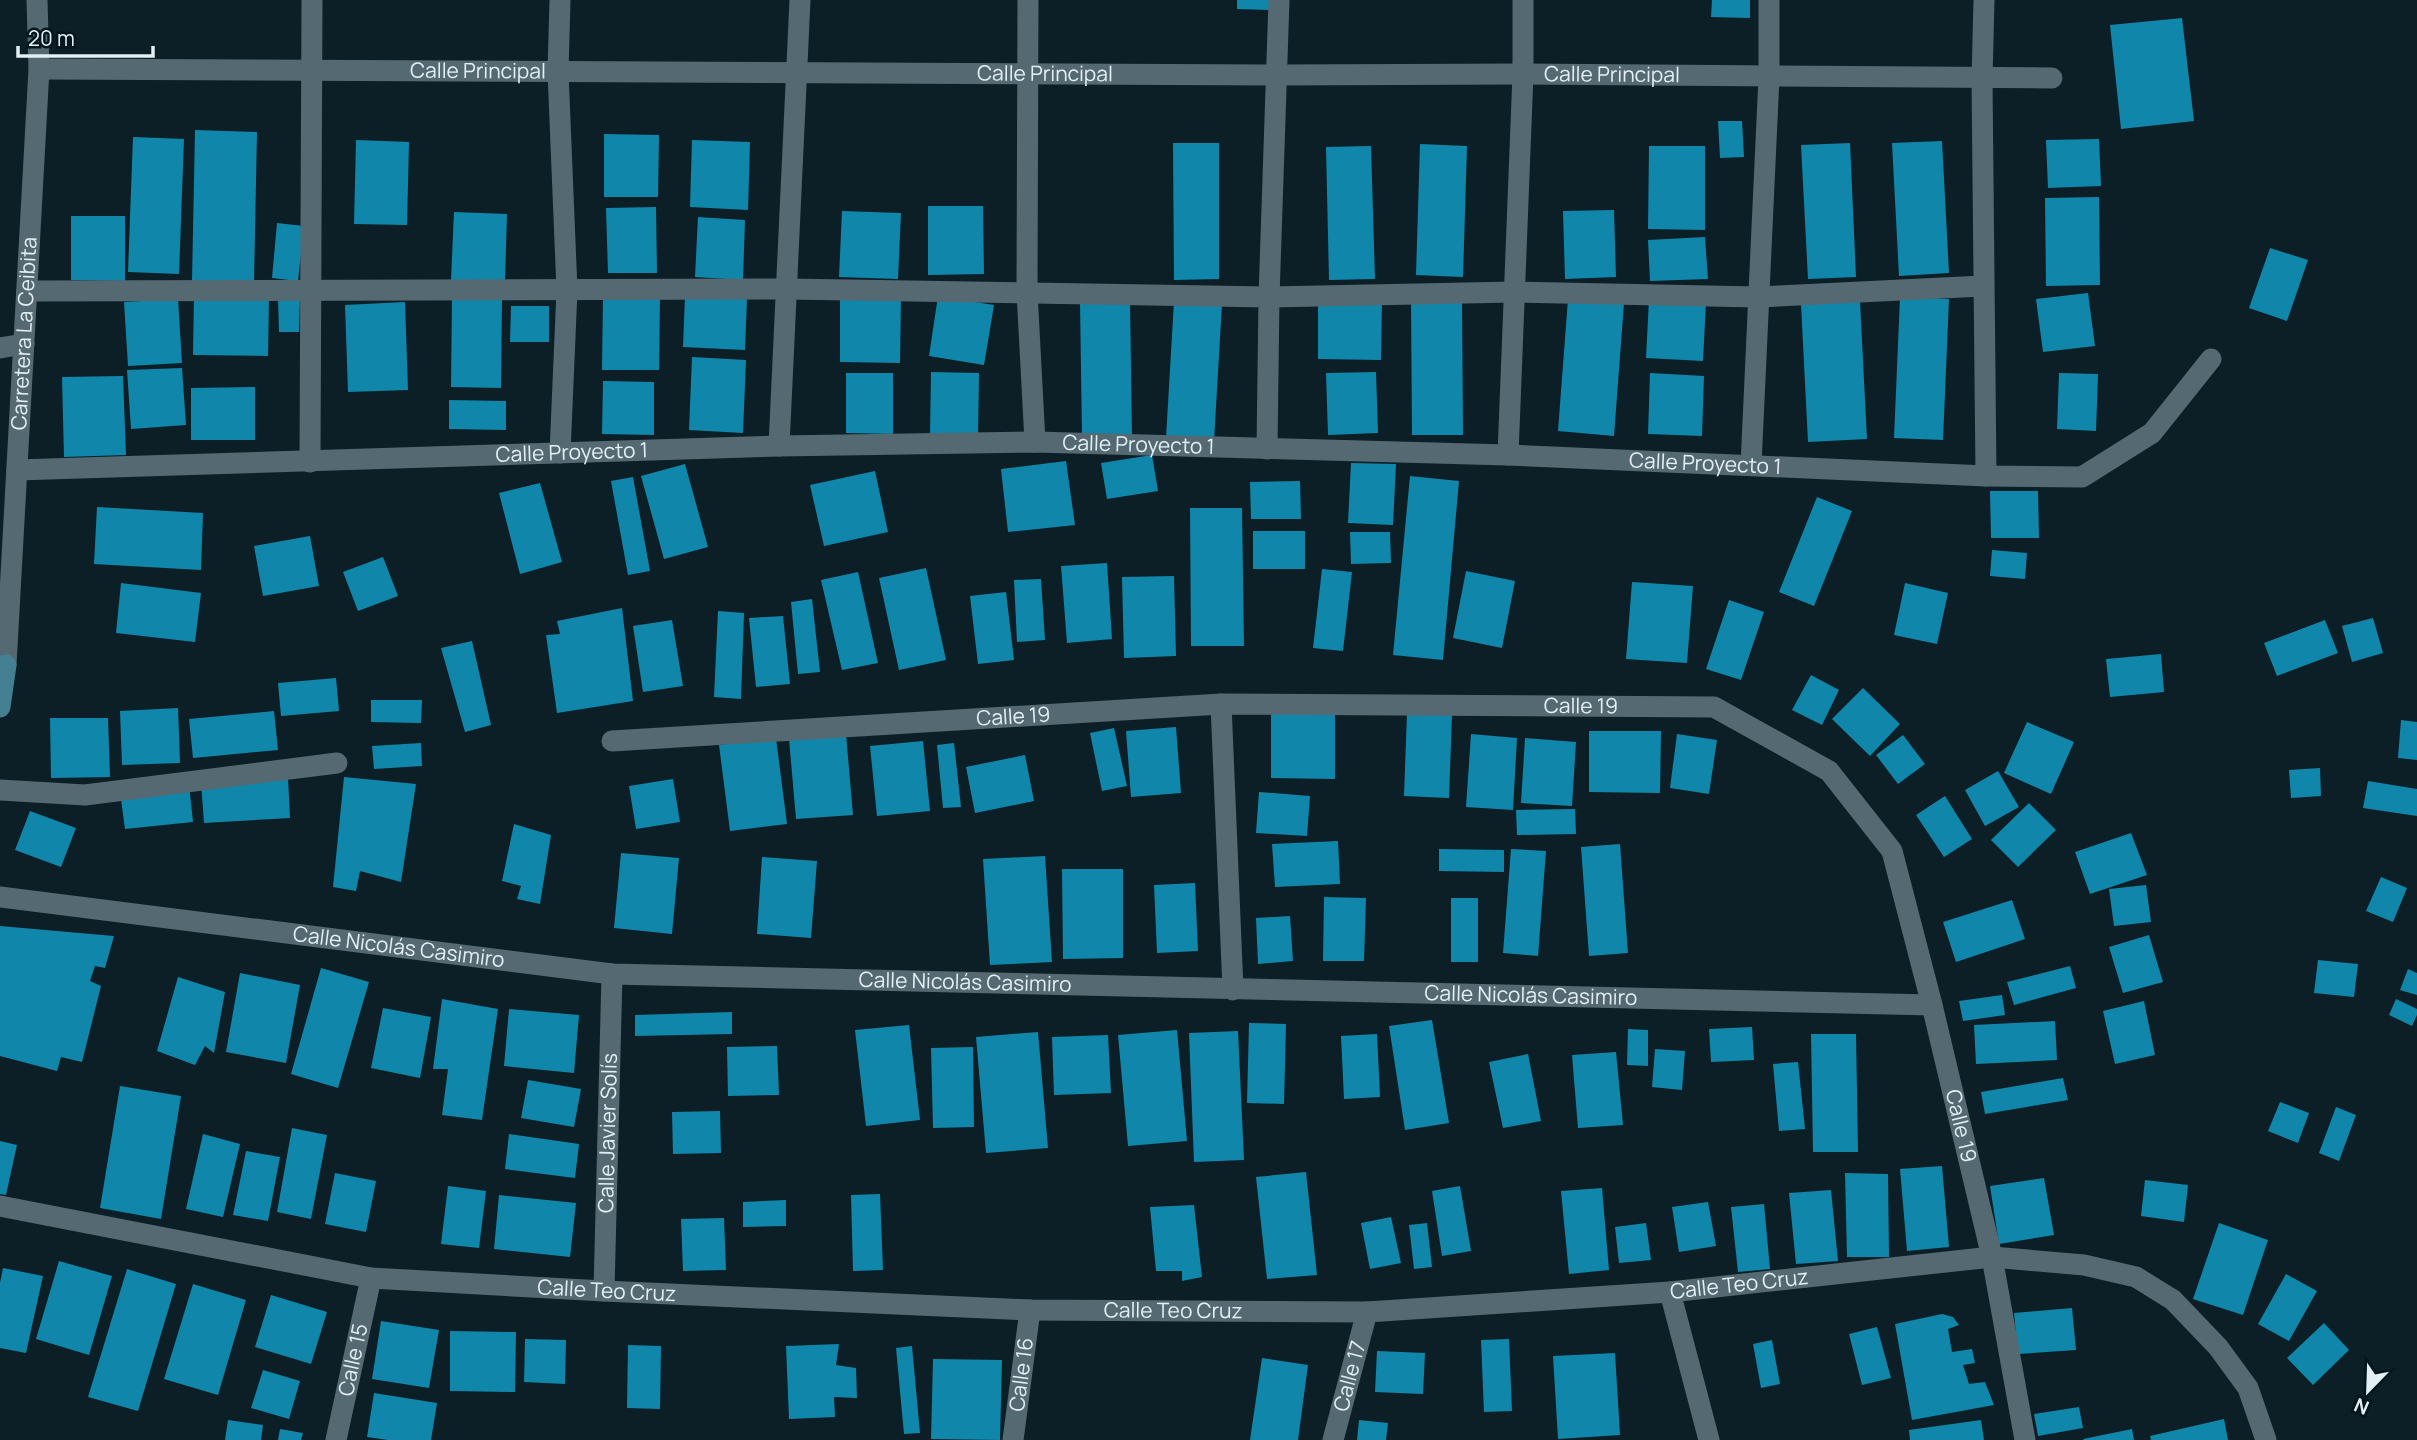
<svg xmlns="http://www.w3.org/2000/svg" width="2417" height="1440" font-family="Manrope,sans-serif">
  <rect width="100%" height="100%" fill="#0c1f26"/>
  <path fill="#1087aa" d="M 1237,0 L 1269,0 L 1269,10 L 1237,9 Z
    M 1712,0 L 1750,0 L 1750,18 L 1711,17 Z
    M 2182,18 L 2194,121 L 2121,129 L 2110,25 Z
    M 1718,121 L 1742,121 L 1744,157 L 1720,158 Z
    M 195,130 L 257,132 L 254,282 L 192,281 Z
    M 604,134 L 659,135 L 658,197 L 604,197 Z
    M 133,137 L 184,139 L 179,274 L 128,272 Z
    M 2099,139 L 2101,186 L 2048,188 L 2046,140 Z
    M 356,140 L 409,142 L 407,225 L 354,224 Z
    M 692,140 L 750,142 L 748,210 L 690,207 Z
    M 1942,141 L 1949,273 L 1899,276 L 1892,143 Z
    M 1173,143 L 1219,143 L 1219,279 L 1174,280 Z
    M 1850,143 L 1856,277 L 1808,279 L 1801,145 Z
    M 1420,144 L 1467,146 L 1463,277 L 1416,275 Z
    M 1371,146 L 1375,279 L 1329,280 L 1326,147 Z
    M 1649,146 L 1705,146 L 1705,230 L 1648,229 Z
    M 2099,197 L 2100,285 L 2046,286 L 2045,198 Z
    M 928,206 L 983,206 L 984,274 L 928,275 Z
    M 656,207 L 657,273 L 608,273 L 606,208 Z
    M 1614,210 L 1616,277 L 1565,279 L 1563,211 Z
    M 842,211 L 901,213 L 898,279 L 839,277 Z
    M 454,212 L 507,214 L 505,281 L 451,280 Z
    M 71,216 L 125,216 L 125,281 L 71,280 Z
    M 698,217 L 745,220 L 743,280 L 695,277 Z
    M 277,223 L 304,226 L 298,281 L 272,278 Z
    M 1705,237 L 1708,279 L 1650,281 L 1648,240 Z
    M 2270,248 L 2308,260 L 2287,321 L 2249,308 Z
    M 2088,293 L 2095,346 L 2043,352 L 2036,299 Z
    M 194,294 L 269,296 L 268,356 L 193,355 Z
    M 840,295 L 901,296 L 900,363 L 840,362 Z
    M 603,296 L 660,297 L 659,370 L 602,370 Z
    M 685,296 L 747,299 L 745,350 L 683,347 Z
    M 938,296 L 994,305 L 984,365 L 929,356 Z
    M 452,297 L 502,298 L 501,388 L 451,387 Z
    M 1900,297 L 1949,299 L 1943,440 L 1894,438 Z
    M 278,298 L 300,298 L 299,332 L 279,332 Z
    M 178,299 L 182,363 L 128,366 L 124,302 Z
    M 1318,299 L 1382,299 L 1381,360 L 1318,359 Z
    M 1568,299 L 1624,303 L 1614,436 L 1558,431 Z
    M 1649,299 L 1706,302 L 1703,361 L 1646,358 Z
    M 1411,300 L 1462,300 L 1463,435 L 1412,435 Z
    M 1174,301 L 1222,304 L 1214,441 L 1166,438 Z
    M 1860,301 L 1867,439 L 1808,442 L 1801,304 Z
    M 405,302 L 408,390 L 348,392 L 345,305 Z
    M 1080,302 L 1130,302 L 1132,436 L 1082,436 Z
    M 511,306 L 549,306 L 549,342 L 510,342 Z
    M 692,357 L 746,360 L 743,433 L 689,430 Z
    M 182,368 L 186,425 L 131,429 L 127,370 Z
    M 931,372 L 979,373 L 978,436 L 930,435 Z
    M 1376,372 L 1378,433 L 1328,435 L 1326,373 Z
    M 846,373 L 893,373 L 893,434 L 846,433 Z
    M 1650,373 L 1704,376 L 1702,436 L 1648,434 Z
    M 2059,373 L 2098,374 L 2096,431 L 2057,429 Z
    M 123,376 L 126,455 L 64,457 L 62,377 Z
    M 603,381 L 654,382 L 654,435 L 602,434 Z
    M 255,387 L 255,440 L 191,440 L 191,388 Z
    M 449,400 L 506,401 L 506,430 L 449,429 Z
    M 1152,455 L 1158,491 L 1107,499 L 1101,463 Z
    M 1066,461 L 1075,525 L 1008,532 L 1001,469 Z
    M 1351,463 L 1396,464 L 1393,525 L 1348,523 Z
    M 685,464 L 708,547 L 664,559 L 641,476 Z
    M 875,471 L 888,532 L 824,546 L 810,485 Z
    M 1410,476 L 1459,481 L 1443,660 L 1393,655 Z
    M 633,477 L 650,571 L 628,575 L 611,481 Z
    M 1300,481 L 1301,519 L 1251,519 L 1250,482 Z
    M 540,483 L 562,562 L 520,574 L 499,493 Z
    M 1990,491 L 2038,491 L 2039,538 L 1991,538 Z
    M 1817,497 L 1852,511 L 1814,606 L 1779,592 Z
    M 97,507 L 203,513 L 201,570 L 94,564 Z
    M 1190,508 L 1242,508 L 1244,646 L 1191,646 Z
    M 1253,531 L 1305,531 L 1305,569 L 1253,569 Z
    M 1350,532 L 1390,532 L 1391,563 L 1351,564 Z
    M 310,536 L 319,586 L 263,596 L 254,546 Z
    M 1992,550 L 2027,553 L 2025,579 L 1990,576 Z
    M 383,557 L 398,596 L 358,611 L 343,572 Z
    M 1107,563 L 1112,639 L 1067,643 L 1061,566 Z
    M 926,568 L 946,660 L 899,670 L 879,578 Z
    M 1322,569 L 1352,572 L 1343,651 L 1313,648 Z
    M 1466,571 L 1515,581 L 1502,648 L 1453,638 Z
    M 858,572 L 878,663 L 842,670 L 821,580 Z
    M 1174,576 L 1176,656 L 1124,658 L 1122,577 Z
    M 1041,579 L 1045,640 L 1017,642 L 1014,580 Z
    M 1632,582 L 1693,586 L 1687,663 L 1626,659 Z
    M 121,583 L 201,593 L 195,642 L 116,633 Z
    M 1905,583 L 1948,593 L 1937,644 L 1894,635 Z
    M 1006,592 L 1014,660 L 978,664 L 970,596 Z
    M 812,599 L 820,672 L 798,674 L 791,602 Z
    M 1729,600 L 1764,612 L 1741,680 L 1706,669 Z
    M 622,608 L 633,701 L 557,713 L 546,635 L 560,634 L 557,621 Z
    M 718,611 L 744,613 L 741,699 L 714,697 Z
    M 783,616 L 790,684 L 756,687 L 749,618 Z
    M 2373,618 L 2383,653 L 2352,662 L 2342,626 Z
    M 672,620 L 683,686 L 643,692 L 633,626 Z
    M 2325,620 L 2338,653 L 2277,676 L 2264,643 Z
    M 472,641 L 491,725 L 465,732 L 441,648 Z
    M 2161,654 L 2164,692 L 2110,697 L 2106,659 Z
    M 1811,675 L 1839,690 L 1822,725 L 1792,710 Z
    M 336,678 L 339,711 L 281,716 L 278,683 Z
    M 1863,688 L 1900,724 L 1870,756 L 1832,719 Z
    M 371,700 L 422,700 L 421,723 L 371,722 Z
    M 178,708 L 180,763 L 122,765 L 120,711 Z
    M 274,711 L 278,750 L 193,758 L 189,719 Z
    M 1271,713 L 1335,714 L 1335,779 L 1271,778 Z
    M 1407,713 L 1452,715 L 1449,798 L 1404,796 Z
    M 50,718 L 108,718 L 110,777 L 51,778 Z
    M 2401,720 L 2417,722 L 2417,760 L 2398,758 Z
    M 2027,722 L 2074,742 L 2051,794 L 2004,773 Z
    M 1176,727 L 1181,793 L 1131,797 L 1126,731 Z
    M 1114,728 L 1127,786 L 1102,791 L 1090,733 Z
    M 1589,731 L 1661,731 L 1660,793 L 1589,792 Z
    M 846,734 L 853,815 L 796,819 L 789,739 Z
    M 1471,734 L 1517,738 L 1513,810 L 1466,807 Z
    M 1677,734 L 1717,740 L 1709,794 L 1670,788 Z
    M 1903,735 L 1925,764 L 1898,784 L 1876,755 Z
    M 776,738 L 787,824 L 730,831 L 719,745 Z
    M 1525,738 L 1576,742 L 1572,806 L 1521,803 Z
    M 923,741 L 930,811 L 877,816 L 870,746 Z
    M 421,743 L 422,766 L 374,769 L 372,746 Z
    M 954,743 L 961,807 L 943,808 L 937,745 Z
    M 1025,755 L 1034,801 L 975,813 L 966,767 Z
    M 2320,768 L 2321,796 L 2291,798 L 2289,770 Z
    M 1998,771 L 2019,807 L 1985,826 L 1965,790 Z
    M 344,777 L 416,784 L 401,882 L 360,871 L 356,891 L 333,887 Z
    M 288,778 L 290,818 L 204,823 L 201,782 Z
    M 673,779 L 680,822 L 636,829 L 629,786 Z
    M 2368,781 L 2417,789 L 2417,816 L 2363,808 Z
    M 189,784 L 193,822 L 125,829 L 120,792 Z
    M 1259,792 L 1310,796 L 1307,836 L 1256,833 Z
    M 1945,796 L 1972,839 L 1944,857 L 1916,815 Z
    M 2029,803 L 2056,830 L 2018,867 L 1991,840 Z
    M 1575,809 L 1576,834 L 1517,835 L 1516,810 Z
    M 30,811 L 76,828 L 61,867 L 15,850 Z
    M 514,824 L 551,835 L 540,904 L 517,899 L 521,886 L 502,881 Z
    M 2131,833 L 2147,875 L 2090,894 L 2075,852 Z
    M 1338,841 L 1340,884 L 1275,887 L 1272,844 Z
    M 1620,844 L 1628,953 L 1589,956 L 1581,847 Z
    M 1439,849 L 1504,850 L 1504,872 L 1439,871 Z
    M 1511,849 L 1546,851 L 1538,956 L 1503,953 Z
    M 621,853 L 679,858 L 672,934 L 614,928 Z
    M 1045,856 L 1052,962 L 990,965 L 983,859 Z
    M 762,857 L 817,861 L 811,938 L 757,934 Z
    M 1062,869 L 1123,869 L 1123,958 L 1063,959 Z
    M 2381,877 L 2407,888 L 2393,922 L 2366,911 Z
    M 1195,883 L 1198,951 L 1157,953 L 1154,885 Z
    M 2146,885 L 2151,922 L 2114,926 L 2109,889 Z
    M 1324,897 L 1366,898 L 1364,961 L 1323,961 Z
    M 1451,898 L 1478,898 L 1478,962 L 1451,962 Z
    M 2012,900 L 2025,939 L 1956,962 L 1943,922 Z
    M 1290,916 L 1293,961 L 1258,964 L 1256,918 Z
    M 0,926 L 114,936 L 105,968 L 95,966 L 90,981 L 101,986 L 82,1062 L 61,1057 L 57,1071 L 0,1056 Z
    M 2149,935 L 2163,982 L 2123,993 L 2109,947 Z
    M 2318,960 L 2358,964 L 2354,997 L 2314,993 Z
    M 2070,966 L 2076,988 L 2014,1005 L 2007,982 Z
    M 321,968 L 369,982 L 338,1088 L 291,1074 Z
    M 2408,969 L 2417,973 L 2417,995 L 2400,990 Z
    M 240,973 L 300,985 L 286,1063 L 226,1052 Z
    M 178,977 L 225,992 L 214,1053 L 205,1046 L 195,1065 L 157,1051 Z
    M 2002,995 L 2005,1015 L 1963,1021 L 1959,1001 Z
    M 442,999 L 498,1009 L 482,1120 L 442,1115 L 448,1069 L 433,1069 Z
    M 2396,999 L 2417,1009 L 2417,1015 L 2412,1026 L 2389,1015 Z
    M 2144,1001 L 2155,1055 L 2115,1064 L 2103,1011 Z
    M 383,1008 L 431,1017 L 420,1078 L 371,1068 Z
    M 509,1009 L 579,1015 L 574,1073 L 504,1066 Z
    M 732,1012 L 732,1034 L 635,1036 L 635,1015 Z
    M 1432,1020 L 1449,1123 L 1405,1130 L 1389,1026 Z
    M 2055,1021 L 2057,1060 L 1976,1064 L 1974,1025 Z
    M 1249,1023 L 1286,1024 L 1284,1104 L 1247,1103 Z
    M 909,1025 L 920,1120 L 866,1126 L 855,1030 Z
    M 1752,1027 L 1754,1060 L 1711,1062 L 1709,1029 Z
    M 1628,1029 L 1648,1030 L 1648,1066 L 1627,1065 Z
    M 1177,1030 L 1187,1141 L 1128,1146 L 1118,1035 Z
    M 1238,1031 L 1244,1160 L 1194,1162 L 1189,1033 Z
    M 1038,1032 L 1048,1148 L 986,1153 L 976,1037 Z
    M 1377,1034 L 1380,1097 L 1344,1099 L 1341,1036 Z
    M 1811,1034 L 1856,1034 L 1858,1152 L 1813,1152 Z
    M 1108,1035 L 1111,1093 L 1054,1095 L 1052,1037 Z
    M 777,1046 L 779,1095 L 728,1096 L 727,1047 Z
    M 973,1047 L 974,1127 L 933,1128 L 931,1048 Z
    M 1655,1049 L 1685,1051 L 1682,1090 L 1652,1087 Z
    M 1616,1052 L 1623,1125 L 1578,1128 L 1572,1055 Z
    M 1528,1054 L 1541,1121 L 1503,1128 L 1489,1062 Z
    M 1798,1062 L 1805,1129 L 1779,1131 L 1773,1064 Z
    M 2063,1078 L 2068,1100 L 1985,1114 L 1981,1092 Z
    M 528,1080 L 581,1089 L 574,1127 L 521,1118 Z
    M 120,1086 L 181,1096 L 161,1219 L 100,1208 Z
    M 2280,1102 L 2309,1113 L 2298,1143 L 2268,1131 Z
    M 2336,1107 L 2356,1115 L 2339,1161 L 2319,1153 Z
    M 720,1111 L 721,1153 L 673,1154 L 672,1112 Z
    M 292,1128 L 327,1135 L 311,1219 L 277,1212 Z
    M 203,1134 L 240,1144 L 223,1217 L 186,1209 Z
    M 509,1134 L 579,1144 L 575,1178 L 505,1169 Z
    M 0,1141 L 17,1145 L 6,1195 L 0,1194 Z
    M 246,1151 L 280,1157 L 268,1221 L 233,1215 Z
    M 1942,1166 L 1949,1247 L 1907,1251 L 1900,1169 Z
    M 1306,1172 L 1317,1275 L 1267,1279 L 1256,1177 Z
    M 335,1173 L 376,1181 L 366,1232 L 325,1224 Z
    M 1845,1173 L 1888,1174 L 1889,1257 L 1847,1257 Z
    M 2044,1178 L 2054,1235 L 1999,1244 L 1990,1186 Z
    M 2145,1180 L 2188,1185 L 2184,1222 L 2141,1216 Z
    M 448,1186 L 486,1191 L 479,1248 L 441,1244 Z
    M 1460,1186 L 1471,1251 L 1442,1256 L 1432,1191 Z
    M 1602,1188 L 1609,1270 L 1569,1274 L 1561,1191 Z
    M 1831,1190 L 1838,1261 L 1796,1264 L 1789,1193 Z
    M 880,1194 L 883,1270 L 853,1271 L 851,1195 Z
    M 499,1195 L 576,1203 L 570,1257 L 494,1249 Z
    M 786,1200 L 786,1226 L 743,1227 L 743,1202 Z
    M 1708,1202 L 1716,1246 L 1679,1252 L 1672,1207 Z
    M 1764,1204 L 1770,1269 L 1738,1272 L 1731,1207 Z
    M 1194,1205 L 1202,1277 L 1182,1281 L 1182,1271 L 1156,1271 L 1150,1207 Z
    M 1391,1217 L 1401,1263 L 1370,1269 L 1361,1223 Z
    M 724,1218 L 726,1270 L 683,1271 L 681,1219 Z
    M 1427,1223 L 1432,1267 L 1414,1269 L 1409,1225 Z
    M 1646,1223 L 1651,1260 L 1619,1263 L 1615,1227 Z
    M 2219,1223 L 2268,1240 L 2243,1315 L 2193,1299 Z
    M 59,1261 L 112,1276 L 89,1355 L 36,1339 Z
    M 3,1268 L 43,1276 L 26,1353 L 0,1348 L 0,1283 Z
    M 127,1269 L 176,1284 L 138,1411 L 88,1397 Z
    M 2286,1274 L 2317,1291 L 2289,1341 L 2258,1324 Z
    M 193,1284 L 246,1300 L 218,1395 L 164,1379 Z
    M 271,1295 L 327,1312 L 311,1364 L 255,1347 Z
    M 2072,1308 L 2076,1350 L 2018,1354 L 2014,1313 Z
    M 1942,1314 L 1953,1317 L 1959,1325 L 1948,1329 L 1952,1352 L 1972,1349 L 1975,1363 L 1963,1365 L 1969,1384 L 1985,1382 L 1994,1405 L 1912,1420 L 1895,1324 Z
    M 381,1321 L 439,1330 L 429,1388 L 372,1379 Z
    M 2324,1323 L 2349,1350 L 2313,1385 L 2287,1358 Z
    M 1877,1327 L 1891,1378 L 1862,1385 L 1849,1334 Z
    M 450,1331 L 516,1332 L 515,1392 L 450,1391 Z
    M 525,1339 L 566,1340 L 565,1384 L 524,1382 Z
    M 1509,1339 L 1512,1411 L 1484,1412 L 1481,1340 Z
    M 1772,1340 L 1780,1384 L 1761,1388 L 1753,1344 Z
    M 839,1344 L 836,1365 L 856,1368 L 857,1398 L 834,1397 L 835,1417 L 789,1419 L 786,1346 Z
    M 628,1345 L 661,1346 L 660,1409 L 627,1408 Z
    M 912,1346 L 920,1433 L 904,1434 L 896,1348 Z
    M 1377,1351 L 1425,1353 L 1423,1394 L 1375,1392 Z
    M 1615,1353 L 1620,1435 L 1558,1439 L 1553,1356 Z
    M 1262,1358 L 1308,1365 L 1298,1440 L 1250,1440 Z
    M 933,1359 L 1002,1360 L 1000,1440 L 931,1439 Z
    M 263,1370 L 300,1381 L 289,1419 L 251,1408 Z
    M 374,1393 L 437,1403 L 431,1440 L 388,1440 L 367,1437 Z
    M 2079,1407 L 2083,1428 L 2038,1436 L 2034,1414 Z
    M 2224,1419 L 2228,1440 L 2151,1440 L 2150,1436 Z
    M 228,1420 L 263,1425 L 261,1440 L 225,1440 Z
    M 1359,1420 L 1388,1423 L 1386,1440 L 1357,1440 Z
    M 1981,1420 L 1984,1440 L 1910,1440 L 1909,1430 Z
    M 280,1429 L 303,1433 L 301,1440 L 278,1440 Z
    M 2132,1429 L 2134,1440 L 2084,1440 L 2083,1439 Z"/>
  <g fill="none" stroke-linecap="round" stroke-linejoin="round">
    <path stroke="#546972" stroke-width="21" d="M 27,291 L 787,289 L 1269,297 L 1514,292 L 1758,297 L 1983,286"/>
    <g stroke="#546972" stroke-width="21">
      <path d="M 560,0 L 558,72 L 567,290 L 560,453"/>
      <path d="M 1028,0 L 1027,292 L 1035,442"/>
      <path d="M 1984,0 L 1982,79 L 1986,476"/>
      <path id="s1" d="M 39,69 L 1276,75 L 1523,74 L 2052,78"/>
      <path d="M 0,348 L 24,344"/>
      <path d="M 779,446 L 800,0"/>
      <path d="M 1267,449 L 1269,297 L 1279,0"/>
      <path d="M 1508,455 L 1523,74 L 1523,0"/>
      <path d="M 310,462 L 312,0"/>
      <path d="M 1751,465 L 1769,77 L 1769,0"/>
      <path id="s2" d="M 17,470 L 779,446 L 1035,442 L 1508,455 L 1986,476 L 2082,477 L 2152,433 L 2211,359"/>
      <path d="M 1221,704 L 1233,990"/>
      <path id="s3" d="M 612,741 L 1221,704 L 1714,707 L 1829,771 L 1892,851 L 1932,1005 L 1992,1257 L 2025,1440"/>
      <path d="M 0,790 L 85,795 L 337,763"/>
      <path id="s4" d="M 0,897 L 612,974 L 1932,1005"/>
      <path id="s5" d="M 0,1206 L 371,1278 L 604,1291 L 1030,1310 L 1367,1312 L 1670,1292 L 1992,1257 L 2084,1265 L 2136,1277 L 2173,1300 L 2218,1347 L 2248,1388 L 2266,1440"/>
      <path id="s6" d="M 604,1291 L 612,974"/>
      <path d="M 1670,1292 L 1709,1440"/>
      <path id="s7" d="M 336,1440 L 371,1278"/>
      <path id="s8" d="M 1013,1440 L 1030,1310"/>
      <path id="s9" d="M 1333,1440 L 1367,1312"/>
    </g>
    <path stroke="#546972" stroke-width="21" id="s10" d="M 6,665 L 39,69 L 37,0"/>
    <path stroke="#447f92" stroke-width="21" d="M 0,666 L 6,665 L 0,707"/>
  </g>
  <g text-anchor="middle" stroke-width="7" stroke-linejoin="round" paint-order="stroke">
    <g font-size="21" fill="#e3eff4" stroke="#04161d">
      <text dy="7" stroke="none"><textPath href="#s1" startOffset="439">Calle Principal</textPath></text>
      <text dy="7" stroke="none"><textPath href="#s1" startOffset="1006">Calle Principal</textPath></text>
      <text dy="7" stroke="none"><textPath href="#s1" startOffset="1573">Calle Principal</textPath></text>
      <text dy="7" stroke="none"><textPath href="#s10" startOffset="332">Carretera La Ceibita</textPath></text>
      <text dy="7" stroke="none"><textPath href="#s2" startOffset="1122">Calle Proyecto 1</textPath></text>
      <text dy="7" stroke="none"><textPath href="#s2" startOffset="555">Calle Proyecto 1</textPath></text>
      <text dy="7" stroke="none"><textPath href="#s2" startOffset="1689">Calle Proyecto 1</textPath></text>
      <text dy="7" stroke="none"><textPath href="#s3" startOffset="970">Calle 19</textPath></text>
      <text dy="7" stroke="none"><textPath href="#s3" startOffset="402">Calle 19</textPath></text>
      <text dy="7" stroke="none"><textPath href="#s4" startOffset="402">Calle Nicolás Casimiro</textPath></text>
      <text dy="7" stroke="none"><textPath href="#s4" startOffset="970">Calle Nicolás Casimiro</textPath></text>
      <text dy="7" stroke="none"><textPath href="#s4" startOffset="1536">Calle Nicolás Casimiro</textPath></text>
      <text dy="7" stroke="none"><textPath href="#s3" startOffset="1620">Calle 19</textPath></text>
      <text dy="7" stroke="none"><textPath href="#s6" startOffset="158">Calle Javier Solís</textPath></text>
      <text dy="7" stroke="none"><textPath href="#s5" startOffset="1748">Calle Teo Cruz</textPath></text>
      <text dy="7" stroke="none"><textPath href="#s5" startOffset="614">Calle Teo Cruz</textPath></text>
      <text dy="7" stroke="none"><textPath href="#s5" startOffset="1181">Calle Teo Cruz</textPath></text>
      <text dy="7" stroke="none"><textPath href="#s7" startOffset="82">Calle 15</textPath></text>
      <text dy="7" stroke="none"><textPath href="#s8" startOffset="66">Calle 16</textPath></text>
      <text dy="7" stroke="none"><textPath href="#s9" startOffset="66">Calle 17</textPath></text>
    </g>
  </g>
  <g transform="translate(2368 1391) rotate(203)" stroke="#04161d" stroke-width="5" paint-order="stroke">
  <path d="M0-5L12 26L0 18L-12 26Z" fill="#e3eff4"/>
  <text y="-10" font-size="19" font-weight="bold" text-anchor="middle" fill="#e3eff4">N</text>
  </g>
  <path d="M18 46v10h135v-10" fill="none" stroke="#e3eff4" stroke-width="3.5"/>
  <text x="28" y="46" font-size="21" fill="#e3eff4" stroke="#04161d" stroke-width="5" paint-order="stroke">20 m</text>
</svg>
